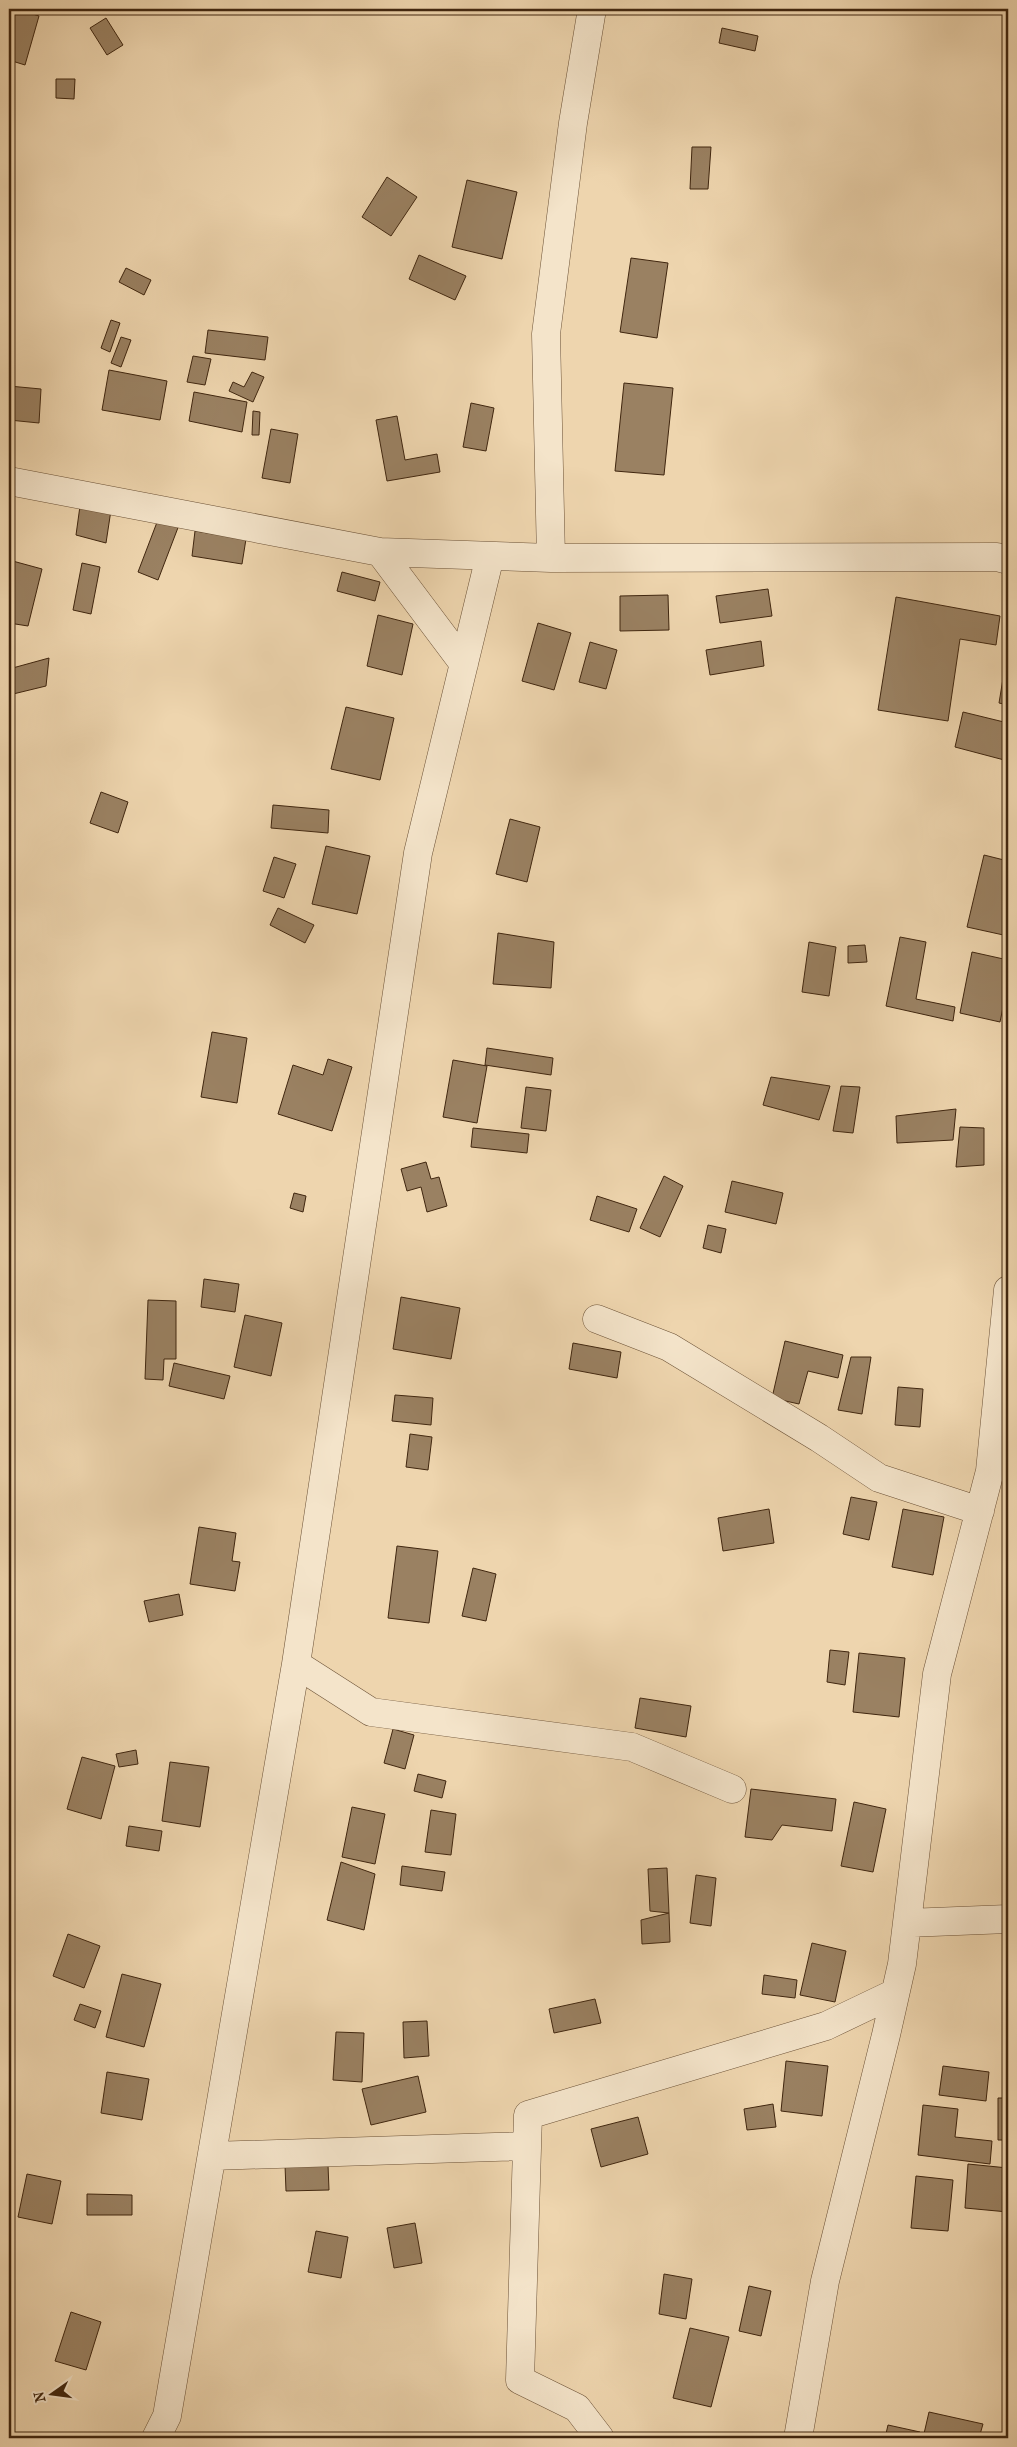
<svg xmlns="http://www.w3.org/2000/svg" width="1017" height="2447" font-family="'IM FELL French Canon',serif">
  <rect width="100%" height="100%" fill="#eed5ae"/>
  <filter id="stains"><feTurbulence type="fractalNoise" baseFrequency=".004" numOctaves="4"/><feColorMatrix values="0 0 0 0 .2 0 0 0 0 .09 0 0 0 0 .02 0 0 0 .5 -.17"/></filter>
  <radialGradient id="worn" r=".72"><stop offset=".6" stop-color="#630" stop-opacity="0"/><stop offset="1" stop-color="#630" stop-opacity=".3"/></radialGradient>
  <path fill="#9a8162" stroke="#40260f" d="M 9,9 L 17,9 L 39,16 L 25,65 L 9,60 Z
    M 106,18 L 123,45 L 107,55 L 90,28 Z
    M 722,28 L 758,36 L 755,51 L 719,43 Z
    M 56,79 L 75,79 L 74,99 L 56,98 Z
    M 692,147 L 711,147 L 708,189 L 690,189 Z
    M 387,177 L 417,197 L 391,236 L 362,217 Z
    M 467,180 L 517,192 L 502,259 L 452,247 Z
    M 419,255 L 466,276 L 455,300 L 409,279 Z
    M 631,258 L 668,263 L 657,338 L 620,332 Z
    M 126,268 L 151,280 L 144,295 L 119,282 Z
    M 111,320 L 120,323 L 110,352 L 101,348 Z
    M 208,330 L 268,337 L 265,360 L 205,353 Z
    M 121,337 L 131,340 L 121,367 L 111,363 Z
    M 193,356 L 211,359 L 205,385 L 187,382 Z
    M 109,370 L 167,381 L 160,420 L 102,410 Z
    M 252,372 L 264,377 L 253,402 L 229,391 L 233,382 L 244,387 Z
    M 624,383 L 673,388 L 664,475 L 615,471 Z
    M 9,386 L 41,389 L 39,423 L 9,420 Z
    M 194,392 L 247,402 L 242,432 L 189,421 Z
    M 471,403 L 494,408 L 486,451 L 463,447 Z
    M 253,411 L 260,412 L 259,435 L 252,435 Z
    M 397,416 L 405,460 L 437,454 L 440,472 L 387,481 L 376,420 Z
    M 271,429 L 298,434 L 290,483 L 262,478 Z
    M 80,506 L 111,510 L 106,543 L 76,535 Z
    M 159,517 L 179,525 L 158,580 L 138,572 Z
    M 195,531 L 246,539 L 242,564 L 192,556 Z
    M 9,560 L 42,569 L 28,626 L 9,623 Z
    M 82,563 L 100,567 L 91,614 L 73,610 Z
    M 342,572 L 380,582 L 375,601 L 337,591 Z
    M 768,589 L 772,616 L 720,623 L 716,596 Z
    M 668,595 L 669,630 L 620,631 L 620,596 Z
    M 896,597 L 1000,616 L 996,645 L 960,639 L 948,721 L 878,710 Z
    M 378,615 L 413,624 L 402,675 L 367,666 Z
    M 538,623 L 571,633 L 554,690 L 522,681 Z
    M 761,641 L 764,666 L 710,675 L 706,650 Z
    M 590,642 L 617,650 L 606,689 L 579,682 Z
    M 1008,648 L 1008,705 L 999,703 Z
    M 49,658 L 46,686 L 9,695 L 9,669 Z
    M 346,707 L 394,718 L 380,780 L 331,769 Z
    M 963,712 L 1008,723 L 1008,761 L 955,747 Z
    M 101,792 L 128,802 L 118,833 L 90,823 Z
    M 273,805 L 329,810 L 328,833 L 271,828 Z
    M 510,819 L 540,827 L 527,882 L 496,874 Z
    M 326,846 L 370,856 L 357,914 L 312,904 Z
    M 984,855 L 1008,861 L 1008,936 L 967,927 Z
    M 274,857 L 296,864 L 284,898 L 263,891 Z
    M 278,908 L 314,925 L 305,943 L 270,925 Z
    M 498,933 L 554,942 L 551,988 L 493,984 Z
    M 900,937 L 926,942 L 916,999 L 955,1007 L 953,1021 L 886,1006 Z
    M 809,942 L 836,947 L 829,996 L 802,992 Z
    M 865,945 L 867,962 L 848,963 L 848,946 Z
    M 972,952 L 1008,960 L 1008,983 L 1000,1022 L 960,1013 Z
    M 212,1032 L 247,1038 L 237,1103 L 201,1097 Z
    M 487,1048 L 553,1058 L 551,1075 L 485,1065 Z
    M 328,1059 L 352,1067 L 332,1131 L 278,1114 L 293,1065 L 323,1075 Z
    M 453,1060 L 487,1066 L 477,1123 L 443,1117 Z
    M 771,1077 L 830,1086 L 819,1120 L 763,1105 Z
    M 841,1086 L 860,1087 L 853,1133 L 833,1131 Z
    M 526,1087 L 551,1090 L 546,1131 L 521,1128 Z
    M 956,1109 L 953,1140 L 897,1143 L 896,1116 Z
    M 960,1127 L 984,1128 L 984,1165 L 956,1167 Z
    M 473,1128 L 529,1134 L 527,1153 L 471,1147 Z
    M 426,1162 L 431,1179 L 439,1177 L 447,1206 L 427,1212 L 421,1187 L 407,1191 L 401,1169 Z
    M 664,1176 L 683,1186 L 660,1237 L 640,1228 Z
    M 732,1181 L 783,1193 L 776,1224 L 725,1212 Z
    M 294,1193 L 306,1196 L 303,1212 L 290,1208 Z
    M 597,1196 L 637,1209 L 629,1232 L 590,1220 Z
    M 708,1225 L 726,1229 L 721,1253 L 703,1248 Z
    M 204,1279 L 239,1284 L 235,1312 L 201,1307 Z
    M 401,1297 L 460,1308 L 451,1359 L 393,1349 Z
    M 148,1300 L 176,1301 L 176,1359 L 164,1359 L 163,1380 L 145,1379 Z
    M 245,1315 L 282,1323 L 271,1376 L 234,1367 Z
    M 785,1341 L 843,1355 L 838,1378 L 808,1371 L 799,1404 L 772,1398 Z
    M 573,1343 L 621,1352 L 617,1378 L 569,1369 Z
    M 851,1357 L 871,1357 L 862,1414 L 838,1410 Z
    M 174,1363 L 230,1376 L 224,1399 L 169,1386 Z
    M 898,1387 L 923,1389 L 920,1427 L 895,1425 Z
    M 395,1395 L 433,1398 L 431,1425 L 392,1421 Z
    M 410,1434 L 432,1437 L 428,1470 L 406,1467 Z
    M 851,1497 L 877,1502 L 869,1540 L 843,1534 Z
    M 769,1509 L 774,1543 L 723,1551 L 718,1518 Z
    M 903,1509 L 944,1517 L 933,1575 L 892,1567 Z
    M 199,1527 L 236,1533 L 232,1561 L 240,1562 L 235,1591 L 190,1584 Z
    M 397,1546 L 438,1551 L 429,1623 L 388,1618 Z
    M 473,1568 L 496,1574 L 486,1621 L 462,1616 Z
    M 179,1594 L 183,1615 L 149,1622 L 144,1601 Z
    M 830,1650 L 849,1652 L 845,1685 L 827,1682 Z
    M 859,1653 L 905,1658 L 899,1717 L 853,1712 Z
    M 640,1698 L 691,1706 L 686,1737 L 635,1728 Z
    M 393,1729 L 414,1735 L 405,1769 L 384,1763 Z
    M 136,1750 L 138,1764 L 119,1767 L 116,1754 Z
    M 82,1757 L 115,1766 L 101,1819 L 67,1809 Z
    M 170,1762 L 209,1767 L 200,1827 L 162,1821 Z
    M 418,1774 L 446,1781 L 442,1798 L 414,1791 Z
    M 751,1789 L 836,1799 L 832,1831 L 782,1825 L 772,1840 L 745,1837 Z
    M 854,1802 L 886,1809 L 873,1872 L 841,1866 Z
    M 352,1807 L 385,1814 L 375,1864 L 342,1857 Z
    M 431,1810 L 456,1814 L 451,1855 L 425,1852 Z
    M 129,1826 L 162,1831 L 159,1851 L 126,1846 Z
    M 341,1862 L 375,1874 L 364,1930 L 327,1920 Z
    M 402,1866 L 445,1872 L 442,1891 L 400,1885 Z
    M 667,1868 L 669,1913 L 650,1911 L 648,1869 Z
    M 696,1875 L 716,1878 L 711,1926 L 690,1923 Z
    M 669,1913 L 670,1942 L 642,1944 L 641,1920 Z
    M 68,1934 L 100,1946 L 84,1988 L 53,1976 Z
    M 812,1943 L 846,1951 L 835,2002 L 800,1995 Z
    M 122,1974 L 161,1984 L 144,2047 L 106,2037 Z
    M 764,1975 L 797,1980 L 795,1998 L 762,1994 Z
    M 595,1999 L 601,2023 L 554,2033 L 549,2009 Z
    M 80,2004 L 101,2011 L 95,2028 L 74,2020 Z
    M 427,2021 L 429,2056 L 404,2058 L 403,2022 Z
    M 336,2032 L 364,2033 L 362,2082 L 333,2080 Z
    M 786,2061 L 828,2066 L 822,2116 L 781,2111 Z
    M 943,2066 L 989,2072 L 986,2101 L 939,2095 Z
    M 107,2072 L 149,2079 L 142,2120 L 101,2113 Z
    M 418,2076 L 426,2112 L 371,2125 L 362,2089 Z
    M 998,2098 L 1008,2098 L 1008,2140 L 998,2140 Z
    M 773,2104 L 776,2127 L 747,2130 L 744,2109 Z
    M 923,2105 L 958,2109 L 955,2137 L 992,2141 L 990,2164 L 918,2155 Z
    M 638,2117 L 648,2154 L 601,2167 L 591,2129 Z
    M 968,2164 L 1008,2168 L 1008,2212 L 965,2208 Z
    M 285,2165 L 328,2165 L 329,2190 L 286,2191 Z
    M 27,2174 L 61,2181 L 52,2224 L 18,2217 Z
    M 916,2176 L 953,2180 L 948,2231 L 911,2228 Z
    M 87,2194 L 132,2195 L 132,2215 L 87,2215 Z
    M 415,2223 L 422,2263 L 394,2268 L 387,2228 Z
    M 316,2231 L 348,2237 L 341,2278 L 308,2272 Z
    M 664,2274 L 692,2279 L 686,2319 L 659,2314 Z
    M 749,2286 L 771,2291 L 761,2336 L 739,2331 Z
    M 71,2312 L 101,2322 L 86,2370 L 55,2361 Z
    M 690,2328 L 729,2337 L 711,2407 L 673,2398 Z
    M 929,2412 L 983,2424 L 979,2438 L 923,2438 Z
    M 888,2425 L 920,2432 L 918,2438 L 885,2438 Z"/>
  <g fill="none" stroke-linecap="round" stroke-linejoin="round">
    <defs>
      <path id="minor" d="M 9,481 L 380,552 L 551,558 L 997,557 L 1008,560
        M 380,552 L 464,664
        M 551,558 L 546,334 L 573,123 L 592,9
        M 597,1319 L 669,1347 L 819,1438 L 879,1478 L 980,1511
        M 296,1664 L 371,1712 L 632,1747 L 732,1789
        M 907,1923 L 1008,1919
        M 212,2156 L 527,2146
        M 156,2438 L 167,2416 L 296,1664 L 418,853 L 490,556
        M 600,2438 L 577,2408 L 520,2380 L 528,2115 L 826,2026 L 895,1993
        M 798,2438 L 825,2281 L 886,2035 L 902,1964 L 937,1674 L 990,1471 L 1008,1290"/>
    </defs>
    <use href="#minor" stroke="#6c5237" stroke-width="29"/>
    <use href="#minor" stroke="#f4e4ca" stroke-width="28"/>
  </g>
  <rect width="1017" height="2447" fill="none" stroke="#eed5ae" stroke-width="30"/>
  <rect x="10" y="10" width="997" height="2427" fill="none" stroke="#40260f" stroke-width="2.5"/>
  <rect x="15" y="15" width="987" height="2417" fill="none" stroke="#40260f"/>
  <g transform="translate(52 2394) rotate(256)" stroke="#f4e4ca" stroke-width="4" paint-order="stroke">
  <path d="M0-4L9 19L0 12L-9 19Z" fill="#40260f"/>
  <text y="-8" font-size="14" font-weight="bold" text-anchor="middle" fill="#40260f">N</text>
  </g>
  <rect width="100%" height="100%" filter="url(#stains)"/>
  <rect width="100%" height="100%" fill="url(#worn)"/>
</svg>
